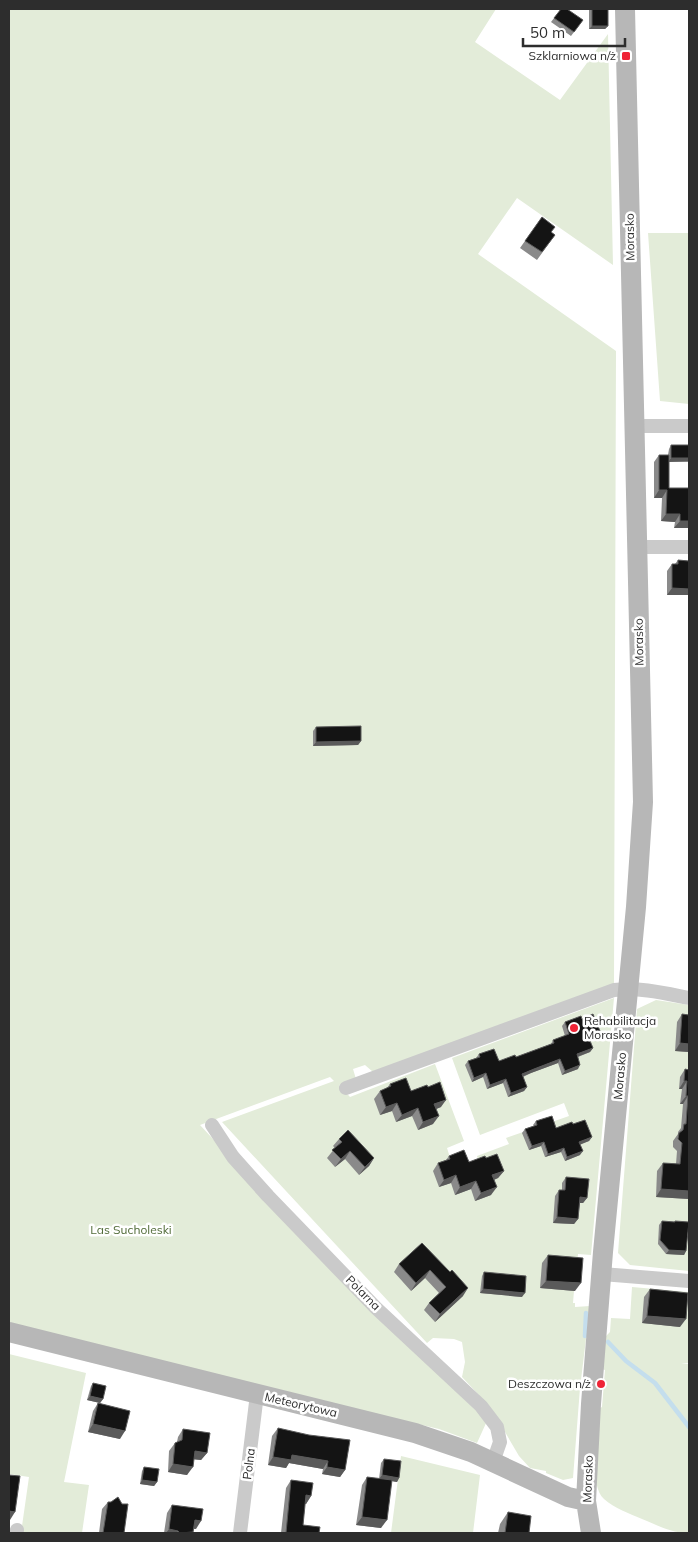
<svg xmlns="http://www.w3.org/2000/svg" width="698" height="1542" font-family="Mulish,sans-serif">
  <rect width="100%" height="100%" fill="#fff"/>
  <path fill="#e3ecd9" d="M 9,9 L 496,9 L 475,42 L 560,100 L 608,34 L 613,265 L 517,198 L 478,254 L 616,351 L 614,984 L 373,1072 L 365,1065 L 353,1069 L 356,1079 L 339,1085 L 350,1097 L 435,1064 L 464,1141 L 447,1148 L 451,1161 L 463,1169 L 479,1163 L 477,1156 L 509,1144 L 506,1138 L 569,1116 L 564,1103 L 480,1135 L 452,1058 L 614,998 L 591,1255 L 578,1254 L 575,1291 L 574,1291 L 573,1303 L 575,1303 L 575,1307 L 590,1306 L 580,1388 L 573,1478 L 563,1480 L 546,1473 L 546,1471 L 530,1468 L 519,1456 L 498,1420 L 478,1394 L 462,1377 L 465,1362 L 462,1342 L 454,1339 L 433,1338 L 427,1343 L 222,1122 L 334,1081 L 330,1077 L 200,1125 L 373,1311 L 487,1421 L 477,1443 L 439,1429 L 83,1345 L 9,1323 Z
    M 648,233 L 689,233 L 689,404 L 660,401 Z
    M 656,1000 L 689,1005 L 689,1271 L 630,1265 L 618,1253 L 637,1009 Z
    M 632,1287 L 689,1292 L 689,1363 L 681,1364 L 689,1364 L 689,1533 C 671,1533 659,1526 642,1519 C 630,1514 614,1508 604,1499 C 588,1485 597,1429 598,1409 L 602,1407 L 605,1370 L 602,1369 L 603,1339 L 610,1332 L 611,1318 L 630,1319 Z
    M 9,1354 L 86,1373 L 64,1482 L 89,1485 L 82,1533 L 21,1533 L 29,1477 L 9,1474 Z
    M 401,1456 L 480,1475 L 473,1533 L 391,1533 Z"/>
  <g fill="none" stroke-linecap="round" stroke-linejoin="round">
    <path stroke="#c4deed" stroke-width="4.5" d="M 585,1336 L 586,1313
      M 608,1342 L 626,1361 L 655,1383 L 689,1427"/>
    <path stroke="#cacaca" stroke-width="14" d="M 634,426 L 689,426
      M 637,547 L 689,547
      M 346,1088 L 614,990 C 640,987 664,993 689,998
      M 212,1125 L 233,1157 L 268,1196 L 376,1308 L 481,1406 L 497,1427 L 500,1442 L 493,1462
      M 602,1274 L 689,1281
      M 16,1533 L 17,1530
      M 240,1533 L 257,1394"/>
    <path stroke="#b7b7b7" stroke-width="20" d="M 9,1332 L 415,1433 L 471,1452 L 568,1497 L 586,1501
      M 591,1533 L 586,1501 L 591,1404 L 603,1252 L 636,907 L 643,802 L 625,9"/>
  </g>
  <path fill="#8a8a8a" d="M 561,9 L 583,20 L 571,36 L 551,22 Z
    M 589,9 L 608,9 L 608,26 L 605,29 L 589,29 Z
    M 542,217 L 551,232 L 555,235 L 537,260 L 520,248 Z
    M 671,445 L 689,458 L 689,462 L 669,462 L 669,488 L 689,528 L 674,528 L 675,522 L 661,521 L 662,498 L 654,498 L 654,462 L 659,455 L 668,455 L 669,449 Z
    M 678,560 L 689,561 L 689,595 L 667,595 L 667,571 L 672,564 L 675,564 Z
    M 316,727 L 361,741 L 358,745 L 313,746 L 313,731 Z
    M 682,1014 L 689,1015 L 689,1199 L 656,1197 L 657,1171 L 663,1163 L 676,1164 L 677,1151 L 673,1147 L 673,1141 L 678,1134 L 678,1132 L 681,1128 L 683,1104 L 680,1104 L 682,1089 L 679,1089 L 680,1077 L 685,1069 L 688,1069 L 689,1052 L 675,1051 L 677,1022 Z
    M 582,1019 L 600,1031 L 597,1035 L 589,1039 L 593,1048 L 590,1052 L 578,1057 L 578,1069 L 562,1075 L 558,1063 L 531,1073 L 523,1077 L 527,1087 L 524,1091 L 508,1097 L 503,1083 L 487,1089 L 483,1077 L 472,1082 L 465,1065 L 468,1061 L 476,1058 L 479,1054 L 499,1061 L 516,1057 L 551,1044 L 553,1040 L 565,1036 L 562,1026 L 565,1022 Z
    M 390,1084 L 411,1091 L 428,1087 L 441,1107 L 436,1109 L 433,1124 L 418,1130 L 412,1116 L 396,1122 L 392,1111 L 380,1115 L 374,1099 L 380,1091 L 387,1088 Z
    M 536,1121 L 556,1128 L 573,1124 L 592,1137 L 589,1141 L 580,1144 L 580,1155 L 565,1161 L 561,1152 L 545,1157 L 541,1146 L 529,1150 L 522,1133 L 525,1129 L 534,1126 L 533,1125 Z
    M 339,1139 L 374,1158 L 369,1166 L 359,1175 L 345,1159 L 335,1167 L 327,1158 L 335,1148 L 333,1146 Z
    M 449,1156 L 469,1162 L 486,1158 L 504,1171 L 498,1178 L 494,1180 L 491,1195 L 475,1201 L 471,1189 L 455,1195 L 451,1183 L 439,1187 L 433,1171 L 438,1163 L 446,1160 Z
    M 566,1177 L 587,1198 L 583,1203 L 580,1203 L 578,1219 L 574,1224 L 553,1223 L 555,1196 L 559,1190 L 562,1190 L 562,1183 Z
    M 662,1221 L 674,1222 L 675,1221 L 686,1251 L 684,1255 L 666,1254 L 658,1244 L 659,1225 Z
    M 422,1243 L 463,1296 L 435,1322 L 424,1310 L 429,1303 L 439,1293 L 425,1278 L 411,1291 L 394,1272 L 399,1264 Z
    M 548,1255 L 575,1291 L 540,1288 L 542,1263 Z
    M 484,1272 L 522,1297 L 480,1293 L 482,1276 Z
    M 650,1289 L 680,1327 L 642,1323 L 644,1297 Z
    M 93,1383 L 103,1399 L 100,1403 L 87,1400 L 91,1386 Z
    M 98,1403 L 120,1439 L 88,1432 L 93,1411 Z
    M 278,1428 L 345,1470 L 340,1477 L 322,1474 L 323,1469 L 289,1463 L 286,1468 L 268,1465 L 272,1436 Z
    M 183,1429 L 207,1453 L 201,1460 L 194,1459 L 187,1475 L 168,1472 L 169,1451 L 175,1443 L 177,1442 L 178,1437 Z
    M 384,1459 L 399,1478 L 397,1482 L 392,1481 L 381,1528 L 356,1525 L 362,1485 L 367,1477 L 379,1479 L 381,1463 Z
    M 144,1467 L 157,1482 L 154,1486 L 140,1484 L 142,1471 Z
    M 291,1480 L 311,1496 L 306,1504 L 305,1504 L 303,1525 L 319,1533 L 281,1533 L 286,1488 Z
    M 108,1502 L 124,1533 L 99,1533 L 102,1509 Z
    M 172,1505 L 196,1529 L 194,1529 L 193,1533 L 164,1533 L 167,1513 Z
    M 508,1512 L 529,1533 L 498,1533 L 500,1524 Z"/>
  <path fill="#5a5a5a" d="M 592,26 L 608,26 L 605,29 L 589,29 Z
    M 671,458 L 689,458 L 689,461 L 668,462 Z
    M 659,490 L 667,490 L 662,498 L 654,498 Z
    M 666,514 L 680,514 L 675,522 L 661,521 Z
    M 680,521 L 689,521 L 689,528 L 674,528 Z
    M 672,588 L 689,589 L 689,595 L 667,595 Z
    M 361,741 L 358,745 L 313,746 L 316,742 Z
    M 600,1031 L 597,1035 L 585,1040 L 588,1036 Z
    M 680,1043 L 689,1044 L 689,1052 L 675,1051 Z
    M 593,1048 L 590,1052 L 574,1058 L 577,1054 Z
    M 560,1059 L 558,1063 L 531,1073 L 519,1078 L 522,1074 L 534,1069 Z
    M 580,1065 L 578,1069 L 562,1075 L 565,1071 Z
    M 486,1073 L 483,1077 L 472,1082 L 474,1078 Z
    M 506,1079 L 503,1083 L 487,1089 L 490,1085 Z
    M 684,1081 L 687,1081 L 682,1089 L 679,1089 Z
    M 527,1087 L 524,1091 L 508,1097 L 511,1093 Z
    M 686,1096 L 688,1096 L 683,1104 L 680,1104 Z
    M 446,1100 L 441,1107 L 429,1112 L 434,1104 Z
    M 397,1103 L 392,1111 L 380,1115 L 386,1107 Z
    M 418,1108 L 412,1116 L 396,1122 L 402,1115 Z
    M 439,1116 L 433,1124 L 418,1130 L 423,1122 Z
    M 592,1137 L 589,1141 L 577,1146 L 579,1142 Z
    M 544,1142 L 541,1146 L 529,1150 L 532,1146 Z
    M 564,1148 L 561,1152 L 545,1157 L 548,1154 Z
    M 350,1151 L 345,1159 L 335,1167 L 341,1159 Z
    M 583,1151 L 580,1155 L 565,1161 L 567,1157 Z
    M 374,1158 L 369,1166 L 359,1175 L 365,1167 Z
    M 504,1171 L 498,1178 L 486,1183 L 492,1175 Z
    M 456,1175 L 451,1183 L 439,1187 L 444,1180 Z
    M 476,1181 L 471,1189 L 455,1195 L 460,1187 Z
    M 497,1187 L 491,1195 L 475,1201 L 481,1193 Z
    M 661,1189 L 689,1191 L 689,1199 L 656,1197 Z
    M 580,1197 L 587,1198 L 583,1203 L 576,1203 Z
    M 557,1217 L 578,1219 L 574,1224 L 553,1223 Z
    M 669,1250 L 686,1251 L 684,1255 L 666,1254 Z
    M 430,1270 L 425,1278 L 411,1291 L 416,1283 Z
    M 546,1281 L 581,1283 L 575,1291 L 540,1288 Z
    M 468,1288 L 463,1296 L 435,1322 L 440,1314 Z
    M 483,1289 L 525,1293 L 522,1297 L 480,1293 Z
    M 647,1316 L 686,1319 L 680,1327 L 642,1323 Z
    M 90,1396 L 103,1399 L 100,1403 L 87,1400 Z
    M 93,1424 L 125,1431 L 120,1439 L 88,1432 Z
    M 195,1451 L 207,1453 L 201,1460 L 190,1459 Z
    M 292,1455 L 328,1461 L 323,1469 L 289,1463 L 286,1468 L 268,1465 L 273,1457 Z
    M 173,1464 L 193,1467 L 187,1475 L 168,1472 Z
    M 327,1467 L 345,1470 L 340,1477 L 322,1474 Z
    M 382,1475 L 399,1478 L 397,1482 L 379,1479 Z
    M 142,1480 L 157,1482 L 154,1486 L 140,1484 Z
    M 306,1495 L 311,1496 L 306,1504 L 301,1503 Z
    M 9,1511 L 15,1512 L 10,1520 L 9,1520 Z
    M 362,1517 L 387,1520 L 381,1528 L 356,1525 Z
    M 195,1520 L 201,1521 L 196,1529 L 189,1528 Z
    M 169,1529 L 178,1531 L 176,1533 L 166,1533 Z"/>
  <path fill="#141414" stroke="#5a5a5a" d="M 561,9 L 567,9 L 583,20 L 574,32 L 554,18 Z
    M 592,9 L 608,9 L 608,26 L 592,26 Z
    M 542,217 L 555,227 L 551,232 L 555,235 L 542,252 L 525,241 Z
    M 671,445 L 689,445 L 689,458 L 671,458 Z
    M 659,455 L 669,455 L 669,488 L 689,488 L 689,521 L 680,521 L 680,514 L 666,514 L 667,490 L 659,490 Z
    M 678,560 L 689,561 L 689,589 L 672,588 L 672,564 L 678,564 Z
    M 361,726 L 361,741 L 316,742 L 316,727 Z
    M 593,1014 L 600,1031 L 588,1036 L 593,1048 L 577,1054 L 580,1065 L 565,1071 L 560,1059 L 534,1069 L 522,1074 L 527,1087 L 511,1093 L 506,1079 L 490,1085 L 486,1073 L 474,1078 L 468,1061 L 480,1057 L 479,1054 L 494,1049 L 499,1061 L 515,1055 L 516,1057 L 554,1043 L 553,1040 L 569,1034 L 565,1022 L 581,1016 L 582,1019 Z
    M 682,1014 L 689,1015 L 689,1044 L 680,1043 Z
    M 685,1069 L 689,1070 L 689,1191 L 661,1189 L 663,1163 L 680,1164 L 682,1143 L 678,1139 L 679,1133 L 683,1130 L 684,1124 L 686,1124 L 688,1096 L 686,1096 L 687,1081 L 684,1081 Z
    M 406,1078 L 411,1091 L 427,1085 L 428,1087 L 440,1082 L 446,1100 L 434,1104 L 439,1116 L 423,1122 L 418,1108 L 402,1115 L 397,1103 L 386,1107 L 380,1091 L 391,1086 L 390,1084 Z
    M 552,1116 L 556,1128 L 572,1122 L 573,1124 L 585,1120 L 592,1137 L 579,1142 L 583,1151 L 567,1157 L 564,1148 L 548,1154 L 544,1142 L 532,1146 L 525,1129 L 537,1125 L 536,1121 Z
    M 348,1130 L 374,1158 L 365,1167 L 350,1151 L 341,1159 L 332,1150 L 342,1142 L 339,1139 Z
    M 464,1150 L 469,1162 L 485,1156 L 486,1158 L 497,1154 L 504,1171 L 492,1175 L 497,1187 L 481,1193 L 476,1181 L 460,1187 L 456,1175 L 444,1180 L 438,1163 L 450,1159 L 449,1156 Z
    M 566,1177 L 589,1179 L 587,1198 L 580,1197 L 578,1219 L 557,1217 L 559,1190 L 565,1190 Z
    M 662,1221 L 675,1222 L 675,1221 L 689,1222 L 686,1251 L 669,1250 L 660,1240 Z
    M 422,1243 L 450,1272 L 452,1270 L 468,1288 L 440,1314 L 429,1303 L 446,1287 L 430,1270 L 416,1283 L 399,1264 Z
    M 548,1255 L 583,1258 L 581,1283 L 546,1281 Z
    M 484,1272 L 526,1276 L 525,1293 L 483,1289 Z
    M 650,1289 L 688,1293 L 686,1319 L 647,1316 Z
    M 93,1383 L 106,1386 L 103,1399 L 90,1396 Z
    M 98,1403 L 130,1411 L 125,1431 L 93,1424 Z
    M 278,1428 L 309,1435 L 350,1440 L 345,1470 L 327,1467 L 328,1461 L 292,1455 L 291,1460 L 273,1457 Z
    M 183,1429 L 210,1433 L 207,1453 L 195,1451 L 193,1467 L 173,1464 L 175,1443 L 182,1440 Z
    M 384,1459 L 401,1461 L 399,1478 L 382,1475 Z
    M 144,1467 L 159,1469 L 157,1482 L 142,1480 Z
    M 9,1475 L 20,1476 L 15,1512 L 9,1511 Z
    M 367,1477 L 392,1480 L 387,1520 L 362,1517 Z
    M 291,1480 L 313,1483 L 311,1496 L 306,1495 L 303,1525 L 320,1527 L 319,1533 L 286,1533 Z
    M 118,1497 L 122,1504 L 128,1504 L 124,1533 L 103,1533 L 108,1502 L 111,1502 Z
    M 172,1505 L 203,1509 L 201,1521 L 195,1520 L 193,1532 L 180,1533 L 178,1531 L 169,1529 Z
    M 508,1512 L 531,1516 L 529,1533 L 505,1533 Z"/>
  <g fill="#ef2436" stroke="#fff" stroke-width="2">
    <rect x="621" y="51" width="10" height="10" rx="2.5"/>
    <circle cx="574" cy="1028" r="5"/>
    <circle cx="601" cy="1384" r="5"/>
  </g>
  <g text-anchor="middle" stroke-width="5" stroke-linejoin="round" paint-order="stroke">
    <g font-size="12" fill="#2d2d2d" stroke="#fff" text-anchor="end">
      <text x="616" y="60">Szklarniowa n/ż</text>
      <text x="584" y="1025" text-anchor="start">Rehabilitacja<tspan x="584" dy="14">Morasko</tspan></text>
      <text x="591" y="1388">Deszczowa n/ż</text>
    </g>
    <g font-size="12" fill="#2d2d2d" stroke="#fff">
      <text transform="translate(630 237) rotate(-91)" y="4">Morasko</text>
      <text transform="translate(639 642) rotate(-91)" y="4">Morasko</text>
      <text transform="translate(620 1076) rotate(-85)" y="4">Morasko</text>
      <text transform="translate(363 1293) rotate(45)" y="4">Polarna</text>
      <text transform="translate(301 1405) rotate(13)" y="4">Meteorytowa</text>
      <text transform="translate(249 1464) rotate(-83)" y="4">Polna</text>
      <text transform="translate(588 1479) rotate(-88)" y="4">Morasko</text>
    </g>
    <g font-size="12" fill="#516b38" stroke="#fff">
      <text x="131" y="1234">Las Sucholeski</text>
    </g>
  </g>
  <rect width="698" height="1542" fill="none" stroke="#2d2d2d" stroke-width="20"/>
  <path d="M523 38v8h102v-8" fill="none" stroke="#2d2d2d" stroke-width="2.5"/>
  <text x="530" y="38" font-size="15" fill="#2d2d2d" stroke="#ffffff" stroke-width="4" paint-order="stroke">50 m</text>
</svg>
